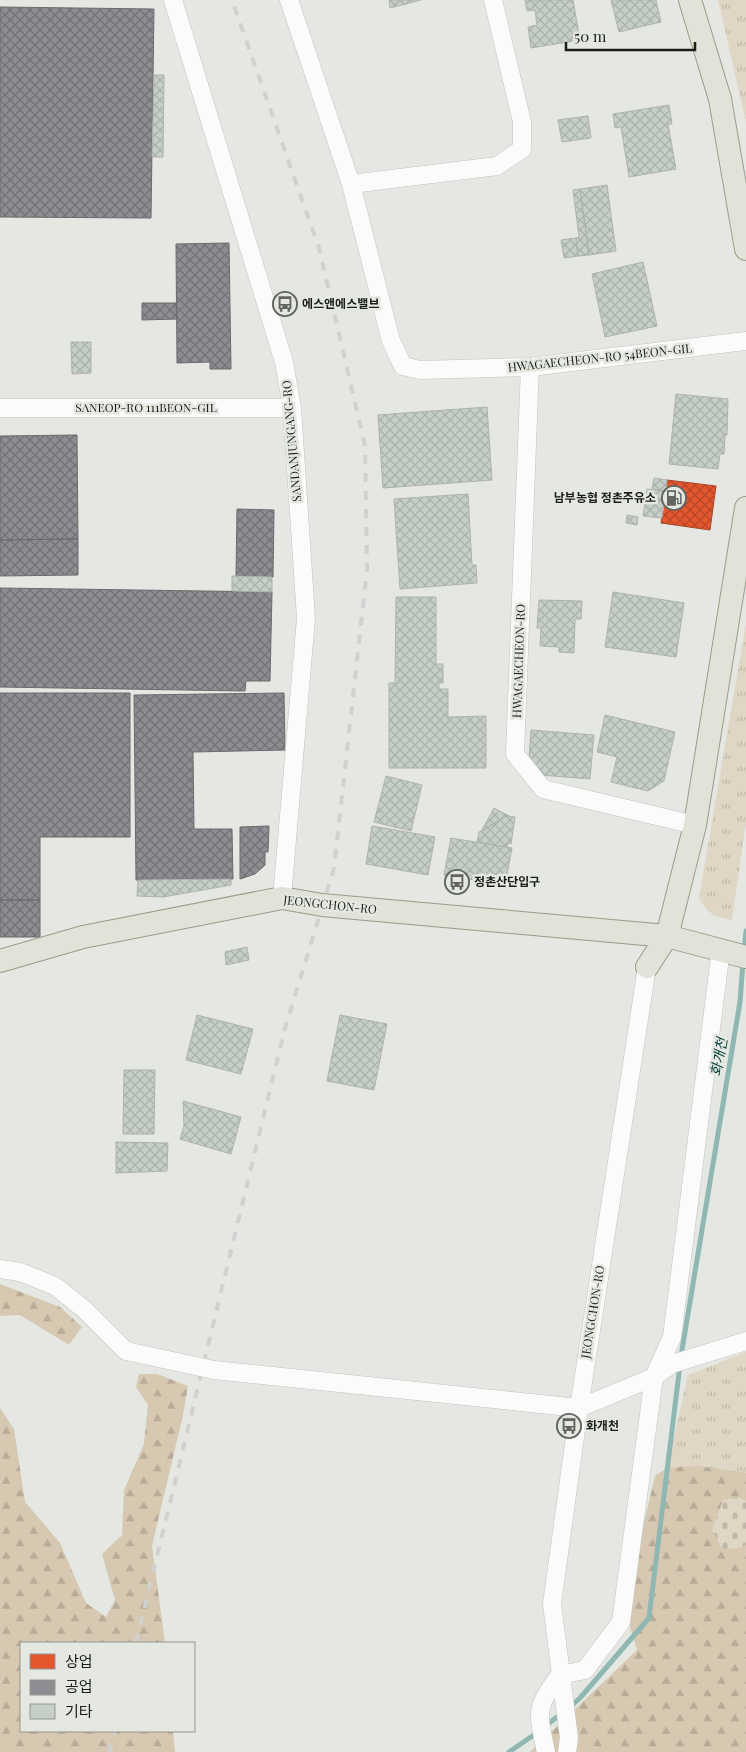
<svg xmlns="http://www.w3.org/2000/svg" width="746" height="1752" font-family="'Playfair Display','Noto Sans KR',serif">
  <defs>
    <pattern id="grass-tufts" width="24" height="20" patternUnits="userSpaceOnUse" patternTransform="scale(1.25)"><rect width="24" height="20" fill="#e0d6c5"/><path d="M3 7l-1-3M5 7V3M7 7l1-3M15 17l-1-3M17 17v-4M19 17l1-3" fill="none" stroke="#c0b7a9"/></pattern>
    <pattern id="forest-firs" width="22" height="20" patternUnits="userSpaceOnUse" patternTransform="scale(1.25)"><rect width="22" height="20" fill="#d7c8b1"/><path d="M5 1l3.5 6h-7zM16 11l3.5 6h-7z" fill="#b8ab98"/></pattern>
    <pattern id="cemetery-stones" width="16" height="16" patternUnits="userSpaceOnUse" patternTransform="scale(1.25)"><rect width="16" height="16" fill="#e0d6c5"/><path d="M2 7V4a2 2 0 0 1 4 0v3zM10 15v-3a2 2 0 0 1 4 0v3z" fill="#c0b7a9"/></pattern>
    <pattern id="shops-cross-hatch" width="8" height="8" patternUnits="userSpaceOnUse" patternTransform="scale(1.25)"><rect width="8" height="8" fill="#e4572e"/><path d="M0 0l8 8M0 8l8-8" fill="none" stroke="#b84726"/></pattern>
    <pattern id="industry-cross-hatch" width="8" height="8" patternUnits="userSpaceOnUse" patternTransform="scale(1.25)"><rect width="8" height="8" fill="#8d8d92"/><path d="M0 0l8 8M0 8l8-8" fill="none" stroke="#727376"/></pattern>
    <pattern id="building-cross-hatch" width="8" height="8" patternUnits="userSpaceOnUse" patternTransform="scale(1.25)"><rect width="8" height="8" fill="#c5cfc8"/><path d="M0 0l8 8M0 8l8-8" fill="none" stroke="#a9b1ab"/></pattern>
  </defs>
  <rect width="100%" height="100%" fill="#e4e7e2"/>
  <path fill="url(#grass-tufts)" d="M 718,0 L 746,0 L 746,124 L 746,122 Z
    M 746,623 L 746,823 L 732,920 C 714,917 708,914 699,898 Z
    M 746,1352 L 746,1473 L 667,1468 L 688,1375 Z"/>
  <path fill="url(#forest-firs)" d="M 0,1284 L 60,1307 L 82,1327 L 69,1345 L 20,1315 L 0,1316 Z
    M 139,1374 L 157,1374 L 188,1386 L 183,1415 L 152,1546 L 165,1643 L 21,1643 L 21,1731 L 173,1731 L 175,1752 L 0,1752 L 0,1408 L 14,1429 L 25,1502 L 60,1543 L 86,1603 L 106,1617 L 115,1600 L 102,1554 L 122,1535 L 124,1490 L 144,1444 L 148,1405 L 136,1387 Z
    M 699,1466 L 746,1473 L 746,1752 L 530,1752 L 637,1650 L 627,1617 L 630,1581 L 655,1476 L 667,1468 Z"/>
  <path fill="url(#cemetery-stones)" d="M 739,1497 L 746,1501 L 746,1545 L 739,1548 L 722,1549 L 712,1530 L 723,1500 Z"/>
  <path fill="url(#shops-cross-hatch)" stroke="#a84628" d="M 667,480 L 716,486 L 710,530 L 661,523 Z"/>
  <path fill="url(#industry-cross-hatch)" stroke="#6b6b6e" d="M 0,7 L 154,9 L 151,218 L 0,217 Z
    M 229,243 L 231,369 L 210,369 L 210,362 L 177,363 L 176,244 Z
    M 142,303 L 176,303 L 177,319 L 142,320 Z
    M 77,435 L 78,539 L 0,540 L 0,436 Z
    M 237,509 L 274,510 L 273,577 L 236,576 Z
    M 78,539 L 78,575 L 0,576 L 0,540 Z
    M 0,588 L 272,592 L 270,681 L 246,681 L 245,691 L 0,687 Z
    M 0,693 L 130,693 L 130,837 L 40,837 L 40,900 L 0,900 Z
    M 284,693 L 285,750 L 193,752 L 194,829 L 232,829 L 233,879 L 136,880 L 134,695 Z
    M 269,826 L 268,852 L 265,852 L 265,865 L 255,874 L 240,879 L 240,827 Z
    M 0,900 L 40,900 L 40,937 L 0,937 Z"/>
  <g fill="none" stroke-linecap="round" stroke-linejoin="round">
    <path stroke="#8fb8b3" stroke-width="5" d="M 744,952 L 746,931
      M 681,1356 L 740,1002 L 743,962
      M 570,1707 L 580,1698 L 649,1618 L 680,1365
      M 544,1727 L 561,1714
      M 509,1752 L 538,1732"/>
  </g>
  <path fill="url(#building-cross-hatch)" stroke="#afb2af" d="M 389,0 L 421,0 L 390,8 Z
    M 525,0 L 573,0 L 580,40 L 531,48 L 528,27 L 537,25 L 535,10 L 527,11 Z
    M 611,0 L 656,0 L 661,22 L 619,32 Z
    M 154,75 L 164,75 L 163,157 L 152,157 Z
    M 669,105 L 672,124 L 668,124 L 676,169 L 629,177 L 621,127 L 615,128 L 613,114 Z
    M 588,116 L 591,138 L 562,142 L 558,120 Z
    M 607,185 L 616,251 L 589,255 L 580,189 Z
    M 580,189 L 589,255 L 578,256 L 576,238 L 579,237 L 573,190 Z
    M 576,238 L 578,256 L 564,258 L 561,240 Z
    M 643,262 L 657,326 L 605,337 L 592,274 Z
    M 71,342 L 91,342 L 91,373 L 72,374 Z
    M 676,394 L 728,399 L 727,435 L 725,435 L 724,454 L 720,454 L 718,469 L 669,464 Z
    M 487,407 L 492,480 L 383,488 L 378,415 Z
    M 654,478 L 667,480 L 666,491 L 652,489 Z
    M 647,489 L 666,491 L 662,518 L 643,516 Z
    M 468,494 L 472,565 L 476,565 L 477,583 L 400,589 L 394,499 Z
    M 627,515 L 638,517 L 637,525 L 626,523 Z
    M 232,576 L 272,577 L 272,592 L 232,591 Z
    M 613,592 L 684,603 L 676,657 L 605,647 Z
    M 396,597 L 436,597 L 436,664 L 443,664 L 443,683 L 439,683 L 439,689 L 448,689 L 448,717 L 486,716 L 486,768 L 389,768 L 389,683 L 395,683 Z
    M 539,600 L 582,601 L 581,619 L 575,619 L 574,653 L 559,652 L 559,647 L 540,646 L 541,628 L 537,628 Z
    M 605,715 L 675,732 L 664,781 L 648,791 L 611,782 L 617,757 L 597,752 Z
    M 531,730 L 594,735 L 590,779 L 540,775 L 529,759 Z
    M 386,776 L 422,785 L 411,831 L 374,822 Z
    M 494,808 L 509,816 L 506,816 L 481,832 Z
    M 506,816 L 515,817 L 511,844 L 508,843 L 507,847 L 477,842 L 479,832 Z
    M 372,826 L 435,837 L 428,875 L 366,864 Z
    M 451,838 L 512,848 L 505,885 L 444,875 Z
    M 231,879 L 231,885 L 163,897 L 137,896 L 138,880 Z
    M 247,947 L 249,960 L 226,965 L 225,952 Z
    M 197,1015 L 253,1029 L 241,1074 L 186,1060 Z
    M 340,1015 L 387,1024 L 374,1090 L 327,1081 Z
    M 124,1070 L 155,1070 L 154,1134 L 123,1134 Z
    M 183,1101 L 241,1117 L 231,1154 L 180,1139 L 184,1126 Z
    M 116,1142 L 168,1143 L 167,1171 L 116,1173 Z"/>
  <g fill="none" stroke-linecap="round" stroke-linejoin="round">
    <defs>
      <path id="minor" d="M 173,0 L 284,362 L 292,408 L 306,618 L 282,898
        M 289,0 L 351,184 L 391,341 L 403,366 L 420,370 L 530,367 L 746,341
        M 351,184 L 497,166 L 522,149 L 522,122 L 493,0
        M 530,367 L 515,754 L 543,789 L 695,825
        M 0,408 L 292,408
        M 0,1269 L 20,1272 L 55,1286 L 85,1310 L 126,1351 L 191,1365
        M 214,1370 L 579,1408 L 654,1377 L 672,1364 L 746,1341
        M 546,1752 C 538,1713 534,1708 560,1675 L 585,1670 L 621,1622 L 654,1377 L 672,1337 L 721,949
        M 567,1752 L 569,1738 L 552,1604 L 579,1408 L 647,967"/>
      <path id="major" d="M 690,0 L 720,99 L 746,249
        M 0,961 L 83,937 L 282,898 L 322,905 L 667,936 L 746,957
        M 647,967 L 667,936 L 695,825 L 746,508"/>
    </defs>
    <use href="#minor" stroke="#c2c4c0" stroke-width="19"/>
    <use href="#major" stroke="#9b9b89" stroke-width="24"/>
    <use href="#minor" stroke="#fbfbfb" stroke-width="18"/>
    <use href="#major" stroke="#e2e2d8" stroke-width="22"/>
    <path stroke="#d0d1d0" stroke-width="4" stroke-dasharray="9 9" stroke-linecap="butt" d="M 136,1643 L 284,1032 L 334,868 L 367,570 L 365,446 L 319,248 L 232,0
      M 109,1752 L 115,1731"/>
    <defs>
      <path id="minor-bridge" d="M 191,1365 L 214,1370"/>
    </defs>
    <use href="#minor-bridge" stroke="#c2c4c0" stroke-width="19" stroke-linecap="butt"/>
    <use href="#minor-bridge" stroke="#fbfbfb" stroke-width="18"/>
  </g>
  <defs>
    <symbol id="bus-ring" viewBox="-11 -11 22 22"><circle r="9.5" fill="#e4e8e1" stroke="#616460" stroke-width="1.5"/><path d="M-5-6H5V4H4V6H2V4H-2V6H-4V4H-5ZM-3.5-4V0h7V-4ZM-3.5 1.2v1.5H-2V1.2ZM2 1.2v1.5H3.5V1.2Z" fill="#616460"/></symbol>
    <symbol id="fuel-ring" viewBox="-11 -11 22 22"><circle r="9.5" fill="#e4e8e1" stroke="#616460" stroke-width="1.5"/><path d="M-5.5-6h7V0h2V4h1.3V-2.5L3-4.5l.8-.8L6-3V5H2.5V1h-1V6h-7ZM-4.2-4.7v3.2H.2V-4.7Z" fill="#616460"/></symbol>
  </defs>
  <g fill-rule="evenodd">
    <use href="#bus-ring" x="271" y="290" width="28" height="28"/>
    <use href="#fuel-ring" x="660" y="484" width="28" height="28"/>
    <use href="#bus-ring" x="443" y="868" width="28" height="28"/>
    <use href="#bus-ring" x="555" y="1412" width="28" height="28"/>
  </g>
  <g text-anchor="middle" stroke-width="5" stroke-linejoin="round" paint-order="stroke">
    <g font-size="12" font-weight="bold" fill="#1b1d1a" stroke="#e4e8e1" text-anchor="start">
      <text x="302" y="308">에스앤에스밸브</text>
      <text x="656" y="502" text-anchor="end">남부농협 정촌주유소</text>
      <text x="474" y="886">정촌산단입구</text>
      <text x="586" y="1430">화개천</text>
    </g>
    <g font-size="12" fill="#1b1d1a" stroke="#e4e8e1">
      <text transform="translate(600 358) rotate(-6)" y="4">HWAGAECHEON-RO 54BEON-GIL</text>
      <text x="146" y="412">SANEOP-RO 111BEON-GIL</text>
      <text transform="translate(292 441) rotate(-95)" y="4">SANDANJUNGANG-RO</text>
      <text transform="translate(519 661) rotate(-88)" y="4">HWAGAECHEON-RO</text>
      <text transform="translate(330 905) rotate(6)" y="4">JEONGCHON-RO</text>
      <text transform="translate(593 1312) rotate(-81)" y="4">JEONGCHON-RO</text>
    </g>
    <g font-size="14" font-style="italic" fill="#003a36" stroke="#e4e8e1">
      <text transform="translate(719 1057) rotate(-80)" y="5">화개천</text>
    </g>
  </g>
  <rect x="20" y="1642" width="175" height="90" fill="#e4e8e1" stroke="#949791"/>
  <rect x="30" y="1654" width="25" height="15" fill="#e4572e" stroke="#949791"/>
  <text x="65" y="1667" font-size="15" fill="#1b1d1a">상업</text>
  <rect x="30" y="1680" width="25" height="15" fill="#8d8d92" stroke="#949791"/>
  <text x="65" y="1692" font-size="15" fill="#1b1d1a">공업</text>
  <rect x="30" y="1704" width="25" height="15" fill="#c5cfc8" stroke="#949791"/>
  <text x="65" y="1717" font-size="15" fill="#1b1d1a">기타</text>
  <path d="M566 42v8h129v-8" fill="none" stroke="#1b1d1a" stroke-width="2.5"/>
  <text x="574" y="42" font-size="15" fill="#1b1d1a" stroke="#e4e8e1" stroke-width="4" paint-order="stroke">50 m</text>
</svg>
